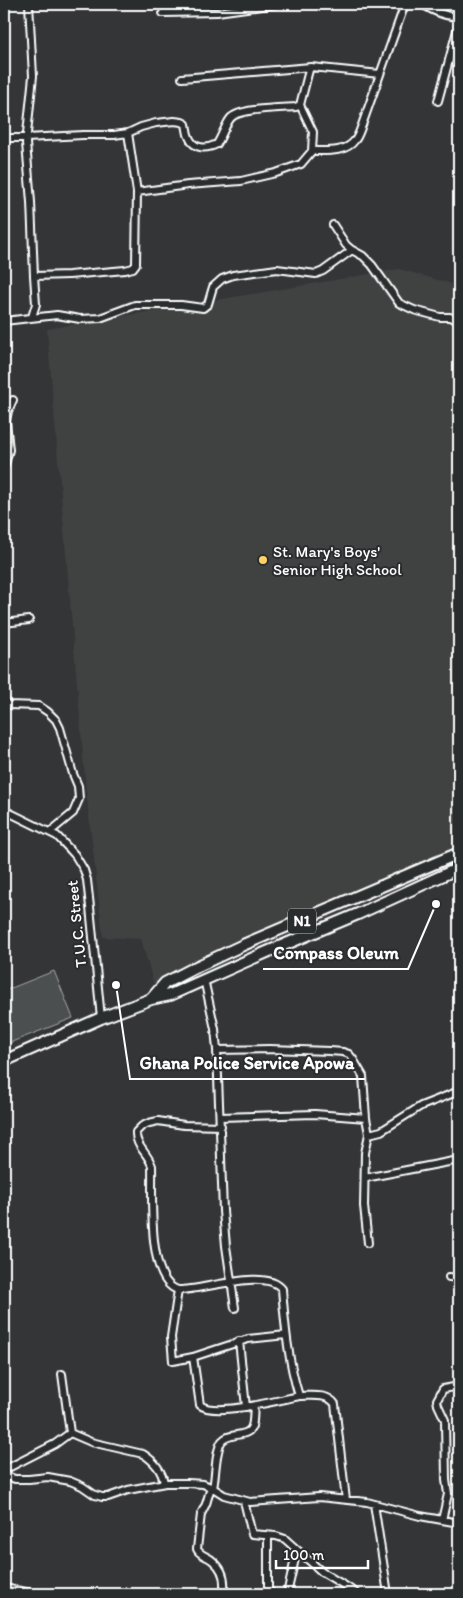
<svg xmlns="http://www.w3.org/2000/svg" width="463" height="1598" font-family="Itim,sans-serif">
  <rect width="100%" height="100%" fill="#333536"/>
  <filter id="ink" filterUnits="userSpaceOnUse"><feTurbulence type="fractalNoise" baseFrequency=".02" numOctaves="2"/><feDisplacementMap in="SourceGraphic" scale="10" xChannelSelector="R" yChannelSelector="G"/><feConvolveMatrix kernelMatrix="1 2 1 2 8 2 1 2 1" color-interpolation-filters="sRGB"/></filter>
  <g filter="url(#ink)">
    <path fill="#404243" d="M 399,269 L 459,286 L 459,861 L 154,985 L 141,939 L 103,937 L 86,790 L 47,329 Z"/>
    <path fill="#4c4f50" stroke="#a6a7a8" d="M 54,971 L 73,1018 L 4,1045 L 4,991 Z"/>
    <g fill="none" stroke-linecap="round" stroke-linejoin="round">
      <defs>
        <path id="minor" d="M 29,4 L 33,76 L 26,143 L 31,202 L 34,276 L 36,304 L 32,317
          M 422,4 C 433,11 446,18 459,16
          M 163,13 L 217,12 L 277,4
          M 182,78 L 311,67
          M 438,101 L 459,23
          M 4,138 L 26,138 L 83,135 L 114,135 L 128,133 L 141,127 L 156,123 L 174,121 L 182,122 L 186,124 C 187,128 187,133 189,137 C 194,150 207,149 217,144 C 222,136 225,126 230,119 C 238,108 282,108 296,107 L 300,105 L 309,70 L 311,67 L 380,74
          M 312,151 C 326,151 346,153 355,140 C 358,137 360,130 362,125 L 405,4
          M 137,192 L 188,185 L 241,181 L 276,173 L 301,164 L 312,151 L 313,132 L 300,105
          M 333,225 L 346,245 L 352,250 L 363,256 L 372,265 L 399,303 L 414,310 L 440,317 L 450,317 L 459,321
          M 34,276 L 69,275 L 125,270 L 133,268 L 136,264 L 137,192 L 128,133
          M 4,321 L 57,315 L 80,319 L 100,318 L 135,305 L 181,305 L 203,308 L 208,304 L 213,287 L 222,279 L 233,275 L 277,269 L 316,274 L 323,271 L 352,250
          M 4,468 L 9,450 L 6,421 L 8,411 L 13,400
          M 4,623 L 29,620
          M 4,698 L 5,702 L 8,705 L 39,706 L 48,712 L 56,720 L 60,728 L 73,774 L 78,786 L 79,799 L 73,813 L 50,832
          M 4,810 L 57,836 L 75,855 L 84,870 L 87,880 L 90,907 L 101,1018
          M 204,979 L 215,1029 L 217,1050 L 223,1211 L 226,1246 L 235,1308
          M 217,1050 L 269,1049 L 330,1051 L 343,1052 L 349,1054 L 353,1059 L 363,1076 L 366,1118 L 369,1134 L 365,1153 L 364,1206 L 368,1243
          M 220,1117 L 315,1114 L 366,1118
          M 221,1126 L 184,1125 L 158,1121 L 149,1123 L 142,1126 L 136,1132 C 135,1146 148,1153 152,1166 C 153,1193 146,1281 178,1290 C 202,1291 266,1267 282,1289 C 285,1325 288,1361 299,1396 C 310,1396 328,1393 335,1404 L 346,1500
          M 369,1134 L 381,1131 L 421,1106 L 459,1091
          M 365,1178 L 459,1160
          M 449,1277 L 459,1278
          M 178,1290 L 171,1337 L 173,1361 L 193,1357 L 248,1339 L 286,1335
          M 239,1341 L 246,1407
          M 193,1357 L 200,1405 C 215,1417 279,1400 299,1396
          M 62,1374 L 70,1433
          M 4,1470 L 55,1444 L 70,1433 L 91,1442 L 143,1454 C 154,1461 162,1470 164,1483
          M 4,1471 L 9,1477 L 15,1479 L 29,1479 L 48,1477 L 70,1481 L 82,1486 L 95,1495 L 102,1497 L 108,1497 L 128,1490 L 165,1483 L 188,1483 L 203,1484 L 213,1488 L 224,1495 L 250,1502 L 319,1497 L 367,1502 L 420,1516 L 459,1523
          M 211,1487 L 206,1504 L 201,1514 L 197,1549 C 200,1556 208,1556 213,1561 C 224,1570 226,1581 223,1594
          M 213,1488 C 216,1475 215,1451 222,1441 C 229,1432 249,1438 252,1426 C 254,1420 253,1412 254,1406
          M 244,1501 L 252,1534 L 276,1536 L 285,1539 L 322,1572 L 347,1587 L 357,1594
          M 374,1504 L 388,1594
          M 442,1520 L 448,1494 L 446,1480 L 445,1420 L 438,1405 L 437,1400 L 443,1389 L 459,1386
          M 268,1536 L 268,1587 L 269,1591 L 273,1594
          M 4,1588 L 37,1594
          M 287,1594 L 297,1550"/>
        <path id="highway" d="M 151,999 L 165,983 L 198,966 L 243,945 L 459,853
          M 4,1061 L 101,1018 L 151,999 L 170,995 L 267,952 L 358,914 L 459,868"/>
      </defs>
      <use href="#minor" stroke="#fff" stroke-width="10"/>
      <use href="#highway" stroke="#fff" stroke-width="14"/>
      <use href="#minor" stroke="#2a2d2e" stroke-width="6"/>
      <use href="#highway" stroke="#2a2d2e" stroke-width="10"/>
    </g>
  </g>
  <circle fill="#ffd166" stroke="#2a2d2e" stroke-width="2" cx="263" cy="560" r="5"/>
  <g text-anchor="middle" stroke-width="4" stroke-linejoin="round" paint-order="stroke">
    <rect fill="#2a2d2e" stroke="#bfc0c0" stroke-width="1" x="288" y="908.5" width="28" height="25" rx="4"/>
    <g font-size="15" font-weight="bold" fill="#fff">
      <text x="302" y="926">N1</text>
    </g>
    <g font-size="16" fill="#fff" stroke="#2a2d2e" text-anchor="start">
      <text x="273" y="557">St. Mary's Boys'<tspan x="273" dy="18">Senior High School</tspan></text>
    </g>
    <g font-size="16" fill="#fff" stroke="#2a2d2e">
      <text transform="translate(76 924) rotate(-96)" y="6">T.U.C. Street</text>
    </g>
  </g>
  <path fill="none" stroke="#fff" stroke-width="2" d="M436 904L408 969H263M116 985L130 1079H365"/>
  <g fill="#fff" stroke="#2a2d2e" stroke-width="2">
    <circle cx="436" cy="904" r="5"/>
    <circle cx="116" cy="985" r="5"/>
  </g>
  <g font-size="18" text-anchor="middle" font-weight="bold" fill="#fff" stroke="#2a2d2e" stroke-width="4" stroke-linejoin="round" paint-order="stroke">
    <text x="336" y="959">Compass Oleum</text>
    <text x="247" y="1069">Ghana Police Service Apowa</text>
  </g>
  <rect width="463" height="1598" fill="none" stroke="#2a2d2e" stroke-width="20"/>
  <rect x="10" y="10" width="443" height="1578" fill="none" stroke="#fff" stroke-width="2" filter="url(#ink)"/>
  <path d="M276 1560v8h92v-8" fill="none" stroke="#ffffff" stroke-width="2.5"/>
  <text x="283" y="1560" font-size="15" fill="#ffffff" stroke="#2a2d2e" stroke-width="4" paint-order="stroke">100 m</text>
</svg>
